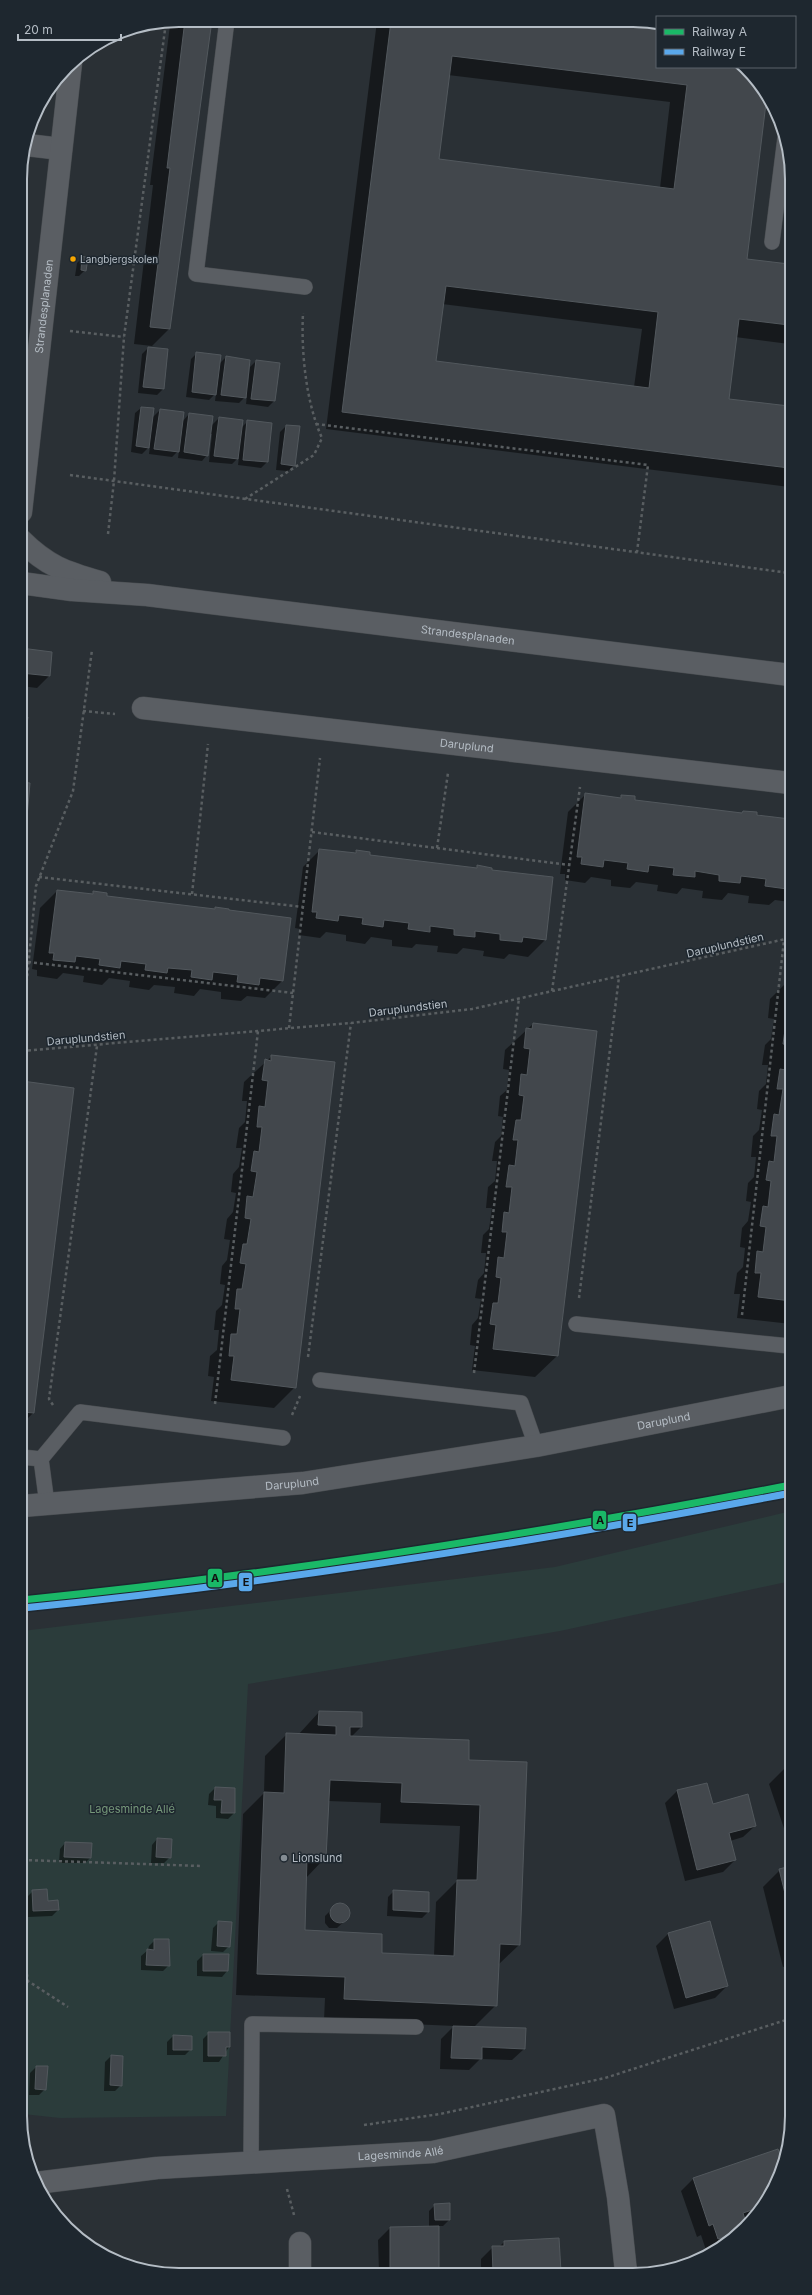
<svg xmlns="http://www.w3.org/2000/svg" width="812" height="2295" font-family="Inter,sans-serif">
  <rect width="100%" height="100%" fill="#2a3035"/>
  <path fill="#2b3c3b" d="M 791,1511 L 791,1581 L 560,1631 L 248,1684 L 226,2116 L 60,2118 L 23,2114 L 22,1631 L 555,1567 Z"/>
  <path fill="#0007" fill-rule="evenodd" d="M 179,20 L 211,20 L 169,329 L 152,346 L 134,344 L 153,185 L 150,185 L 170,25 Z
    M 377,21 L 657,23 L 657,67 L 746,67 L 766,94 L 746,260 L 789,265 L 789,344 L 735,337 L 728,399 L 789,407 L 789,487 L 326,429 ZM 448,75 L 670,102 L 660,188 L 438,160 ZM 442,304 L 642,329 L 634,387 L 435,362 Z
    M 82,258 L 85,270 L 79,276 L 75,276 L 77,263 Z
    M 148,348 L 167,350 L 163,389 L 157,395 L 138,393 L 142,354 Z
    M 197,353 L 219,364 L 226,357 L 246,385 L 248,385 L 250,367 L 256,361 L 274,401 L 268,407 L 246,404 L 247,395 L 239,403 L 215,401 L 216,393 L 209,400 L 186,397 L 191,359 Z
    M 141,408 L 152,418 L 160,410 L 182,422 L 189,414 L 211,426 L 219,418 L 241,428 L 248,421 L 271,424 L 267,462 L 261,468 L 238,465 L 239,457 L 232,464 L 209,462 L 212,434 L 210,434 L 207,455 L 202,461 L 178,458 L 179,450 L 172,457 L 149,454 L 150,446 L 142,454 L 131,452 L 135,413 Z
    M 286,426 L 294,465 L 288,471 L 276,470 L 280,432 Z
    M 21,649 L 51,653 L 49,676 L 37,688 L 21,686 Z
    M 21,783 L 26,816 L 21,821 Z
    M 585,795 L 619,799 L 622,796 L 634,801 L 741,814 L 743,812 L 790,820 L 790,902 L 775,900 L 769,905 L 748,903 L 749,896 L 728,893 L 722,900 L 702,898 L 703,891 L 682,888 L 677,894 L 657,891 L 658,885 L 636,882 L 630,888 L 611,886 L 611,880 L 591,877 L 585,883 L 565,880 L 565,874 L 560,874 L 568,812 Z
    M 320,850 L 353,854 L 356,851 L 368,856 L 476,868 L 478,866 L 491,871 L 545,940 L 528,957 L 509,954 L 504,959 L 483,956 L 484,951 L 463,948 L 457,954 L 437,952 L 438,946 L 416,944 L 412,948 L 392,946 L 392,940 L 371,937 L 365,944 L 346,941 L 346,935 L 326,932 L 320,938 L 299,935 L 300,929 L 295,928 L 303,867 Z
    M 57,891 L 91,895 L 94,892 L 106,896 L 213,910 L 215,908 L 282,981 L 265,998 L 247,996 L 241,1001 L 221,999 L 221,992 L 200,989 L 194,996 L 174,993 L 175,987 L 154,985 L 149,990 L 129,987 L 130,981 L 109,978 L 102,985 L 83,982 L 84,976 L 63,973 L 57,979 L 37,976 L 37,970 L 32,969 L 40,908 Z
    M 790,979 L 791,1324 L 737,1318 L 740,1294 L 734,1294 L 737,1273 L 743,1267 L 745,1248 L 740,1247 L 742,1228 L 748,1221 L 751,1202 L 746,1201 L 748,1183 L 754,1177 L 756,1157 L 751,1157 L 753,1136 L 759,1130 L 762,1110 L 757,1109 L 759,1091 L 766,1084 L 768,1065 L 762,1065 L 765,1045 L 771,1039 L 774,1019 L 768,1018 L 770,999 Z
    M 533,1024 L 557,1356 L 535,1377 L 472,1370 L 475,1346 L 470,1345 L 472,1325 L 478,1318 L 481,1299 L 475,1298 L 478,1280 L 484,1273 L 486,1253 L 481,1253 L 483,1235 L 489,1229 L 492,1208 L 486,1208 L 488,1187 L 495,1181 L 497,1161 L 492,1161 L 495,1142 L 501,1136 L 503,1117 L 498,1116 L 500,1096 L 507,1090 L 509,1070 L 503,1069 L 505,1050 Z
    M 272,1056 L 295,1387 L 274,1408 L 211,1401 L 214,1377 L 208,1376 L 210,1356 L 217,1350 L 219,1330 L 214,1330 L 216,1311 L 222,1305 L 225,1285 L 220,1284 L 222,1266 L 227,1260 L 230,1240 L 224,1239 L 227,1219 L 233,1212 L 236,1193 L 231,1192 L 233,1174 L 239,1167 L 242,1148 L 236,1148 L 239,1128 L 245,1122 L 247,1101 L 242,1101 L 244,1082 Z
    M 22,1082 L 73,1089 L 33,1413 L 22,1424 Z
    M 319,1712 L 361,1727 L 351,1737 L 468,1761 L 526,1763 L 519,1945 L 498,1965 L 496,2005 L 474,2027 L 524,2049 L 512,2060 L 480,2059 L 469,2070 L 440,2069 L 441,2039 L 454,2026 L 324,2020 L 325,1998 L 236,1995 L 243,1814 L 264,1793 L 265,1756 L 287,1734 L 298,1735 ZM 328,1801 L 381,1803 L 380,1823 L 460,1826 L 457,1881 L 436,1902 L 434,1956 L 380,1954 L 304,1931 L 306,1878 L 325,1858 Z
    M 791,1765 L 791,1849 L 769,1784 L 786,1767 Z
    M 707,1784 L 712,1805 L 755,1826 L 743,1837 L 730,1841 L 735,1860 L 723,1872 L 685,1881 L 665,1803 L 677,1791 Z
    M 215,1788 L 234,1813 L 228,1819 L 216,1818 L 216,1806 L 208,1805 L 209,1794 Z
    M 157,1839 L 170,1857 L 164,1863 L 151,1863 L 152,1845 Z
    M 65,1843 L 91,1857 L 85,1863 L 59,1863 L 60,1849 Z
    M 791,1867 L 791,1965 L 783,1967 L 763,1887 L 780,1870 Z
    M 33,1891 L 47,1902 L 58,1910 L 52,1916 L 28,1917 L 27,1897 Z
    M 394,1891 L 428,1912 L 422,1918 L 387,1916 L 388,1897 Z
    M 337,1904 L 344,1904 L 349,1910 L 349,1917 L 337,1928 L 329,1928 L 325,1923 L 325,1916 Z
    M 219,1922 L 229,1946 L 223,1952 L 211,1951 L 213,1928 Z
    M 709,1922 L 727,1986 L 715,1998 L 674,2009 L 656,1946 L 668,1934 Z
    M 155,1940 L 169,1965 L 163,1971 L 141,1970 L 141,1956 L 148,1950 L 149,1946 Z
    M 203,1955 L 227,1971 L 222,1977 L 197,1976 L 197,1961 Z
    M 209,2033 L 229,2047 L 219,2062 L 203,2062 L 203,2039 Z
    M 173,2036 L 191,2037 L 191,2049 L 185,2055 L 167,2055 L 167,2042 Z
    M 111,2056 L 121,2085 L 115,2091 L 104,2091 L 105,2062 Z
    M 36,2067 L 45,2089 L 39,2095 L 29,2095 L 30,2073 Z
    M 778,2151 L 780,2158 L 785,2153 L 780,2177 L 756,2216 L 744,2220 L 746,2226 L 724,2245 L 706,2250 L 701,2235 L 697,2237 L 681,2191 L 693,2179 Z
    M 435,2205 L 449,2220 L 443,2226 L 438,2226 L 438,2272 L 379,2272 L 378,2240 L 390,2228 L 429,2227 L 429,2211 Z
    M 504,2242 L 560,2272 L 481,2272 L 481,2259 L 493,2247 L 499,2247 Z"/>
  <path fill="#42474c" stroke="#52585d" fill-rule="evenodd" d="M 185,20 L 212,20 L 170,329 L 150,327 L 170,168 L 167,168 Z
    M 391,21 L 657,23 L 657,67 L 746,67 L 767,95 L 747,259 L 789,264 L 789,325 L 739,319 L 729,399 L 789,406 L 789,468 L 342,412 ZM 452,56 L 687,85 L 674,189 L 439,159 ZM 446,286 L 658,312 L 649,388 L 436,361 Z
    M 82,256 L 88,258 L 86,271 L 81,270 Z
    M 148,347 L 168,349 L 164,389 L 143,387 Z
    M 196,352 L 221,355 L 216,395 L 192,392 Z
    M 226,356 L 250,360 L 246,398 L 221,395 Z
    M 256,360 L 280,363 L 275,401 L 251,399 Z
    M 141,407 L 154,408 L 149,448 L 136,446 Z
    M 160,409 L 184,412 L 179,452 L 154,449 Z
    M 189,413 L 213,416 L 208,456 L 184,452 Z
    M 219,417 L 243,420 L 238,459 L 214,456 Z
    M 247,420 L 272,423 L 268,462 L 243,460 Z
    M 286,425 L 300,426 L 295,466 L 281,464 Z
    M 21,648 L 52,652 L 50,676 L 21,673 Z
    M 21,716 L 28,717 L 22,759 L 21,758 Z
    M 21,782 L 30,783 L 27,817 L 21,816 Z
    M 585,793 L 621,798 L 621,795 L 635,796 L 635,800 L 742,813 L 743,811 L 757,812 L 757,815 L 790,819 L 790,883 L 788,882 L 787,889 L 765,886 L 766,879 L 741,876 L 740,883 L 719,881 L 719,875 L 695,871 L 695,877 L 673,875 L 674,868 L 649,865 L 648,872 L 627,869 L 628,863 L 604,860 L 603,867 L 581,864 L 582,857 L 577,857 Z
    M 319,849 L 356,853 L 356,850 L 370,852 L 370,855 L 477,868 L 477,865 L 492,868 L 492,870 L 553,877 L 546,940 L 523,937 L 522,942 L 500,940 L 500,934 L 475,931 L 475,937 L 454,935 L 454,929 L 430,926 L 430,932 L 408,929 L 409,923 L 384,920 L 383,927 L 362,924 L 363,918 L 339,915 L 338,921 L 316,918 L 317,912 L 312,912 Z
    M 57,890 L 93,894 L 93,891 L 107,893 L 107,896 L 215,909 L 215,907 L 229,909 L 229,910 L 291,918 L 283,981 L 260,978 L 259,985 L 237,982 L 238,975 L 213,972 L 212,980 L 191,977 L 192,970 L 168,968 L 167,973 L 145,970 L 146,964 L 121,961 L 120,968 L 99,965 L 100,959 L 76,956 L 75,962 L 53,960 L 54,953 L 49,953 Z
    M 533,1023 L 597,1031 L 558,1356 L 493,1349 L 496,1325 L 490,1324 L 493,1303 L 498,1303 L 501,1278 L 496,1277 L 498,1257 L 504,1258 L 507,1232 L 502,1232 L 504,1212 L 509,1213 L 512,1187 L 506,1187 L 509,1165 L 515,1166 L 518,1140 L 513,1140 L 516,1120 L 521,1120 L 524,1096 L 519,1095 L 521,1074 L 527,1075 L 530,1049 L 524,1048 L 526,1028 L 532,1029 Z
    M 786,1023 L 790,1023 L 791,1301 L 758,1297 L 761,1273 L 755,1273 L 757,1251 L 763,1252 L 766,1227 L 760,1226 L 763,1206 L 768,1207 L 771,1181 L 766,1180 L 769,1161 L 774,1162 L 777,1136 L 771,1136 L 774,1114 L 779,1115 L 783,1089 L 777,1089 L 780,1069 L 786,1070 L 788,1045 L 783,1044 Z
    M 271,1055 L 335,1062 L 296,1388 L 231,1380 L 234,1356 L 229,1356 L 231,1334 L 237,1334 L 240,1309 L 235,1309 L 237,1289 L 242,1289 L 246,1264 L 240,1263 L 243,1244 L 247,1244 L 251,1219 L 245,1218 L 247,1196 L 253,1197 L 257,1172 L 251,1171 L 254,1151 L 259,1152 L 262,1127 L 257,1127 L 259,1106 L 265,1107 L 268,1081 L 262,1080 L 265,1059 L 271,1061 Z
    M 22,1081 L 74,1088 L 34,1413 L 22,1412 Z
    M 319,1711 L 362,1712 L 362,1727 L 350,1727 L 350,1736 L 469,1740 L 469,1760 L 527,1762 L 520,1945 L 500,1944 L 497,2006 L 344,1999 L 345,1977 L 257,1974 L 264,1792 L 284,1793 L 286,1733 L 336,1735 L 336,1726 L 318,1725 ZM 330,1780 L 402,1783 L 401,1802 L 480,1805 L 477,1880 L 457,1880 L 454,1956 L 382,1953 L 382,1934 L 305,1930 L 307,1858 L 326,1858 Z
    M 791,1764 L 791,1782 L 786,1766 Z
    M 707,1783 L 713,1804 L 748,1794 L 756,1826 L 729,1833 L 736,1860 L 697,1870 L 677,1790 Z
    M 215,1787 L 235,1788 L 235,1813 L 221,1813 L 222,1800 L 214,1800 Z
    M 157,1838 L 172,1839 L 171,1858 L 156,1857 Z
    M 65,1842 L 92,1843 L 91,1858 L 64,1857 Z
    M 791,1866 L 791,1918 L 779,1869 Z
    M 47,1889 L 48,1901 L 58,1900 L 59,1910 L 33,1911 L 32,1890 Z
    M 393,1890 L 429,1892 L 429,1912 L 393,1910 Z
    M330 1913a10 10 0 1 1 20 0a10 10 0 1 1-20 0Z
    M 218,1921 L 232,1922 L 230,1947 L 217,1946 Z
    M 710,1921 L 728,1986 L 686,1998 L 668,1933 Z
    M 154,1939 L 169,1939 L 170,1966 L 146,1965 L 147,1949 L 154,1950 Z
    M 203,1954 L 229,1954 L 228,1971 L 203,1971 Z
    M 453,2026 L 526,2028 L 525,2049 L 482,2047 L 482,2059 L 451,2058 Z
    M 208,2032 L 230,2032 L 230,2047 L 226,2047 L 226,2056 L 208,2056 Z
    M 173,2035 L 192,2036 L 192,2050 L 173,2050 Z
    M 111,2055 L 123,2056 L 122,2086 L 110,2085 Z
    M 36,2066 L 48,2066 L 46,2090 L 35,2089 Z
    M 778,2149 L 783,2163 L 780,2177 L 761,2207 L 743,2213 L 747,2226 L 739,2233 L 718,2239 L 713,2224 L 709,2226 L 693,2178 Z
    M 450,2203 L 450,2220 L 435,2220 L 434,2204 Z
    M 439,2226 L 439,2272 L 390,2272 L 390,2227 Z
    M 559,2238 L 561,2272 L 493,2272 L 492,2246 L 504,2246 L 504,2241 Z"/>
  <g fill="none" stroke-linecap="round" stroke-linejoin="round">
    <defs>
      <path id="service" d="M 227,20 L 196,274 L 305,287
        M 772,242 L 785,138
        M 576,1324 L 789,1346 L 791,1349
        M 320,1380 L 521,1403 L 536,1446
        M 22,1457 L 41,1459 L 47,1504
        M 41,1459 L 80,1412 L 283,1438
        M 251,2164 L 252,2024 L 416,2027"/>
      <g id="minor">
        <path id="s1" d="M 143,708 L 790,783"/>
        <path id="s2" d="M 22,1506 L 303,1483 L 536,1446 L 791,1396"/>
        <path id="s3" d="M 36,2183 L 157,2168 L 433,2152 L 604,2115 L 618,2197 L 626,2272"/>
        <path d="M 300,2243 L 300,2272"/>
      </g>
      <g id="tertiary">
        <path d="M 27,145 L 61,149"/>
        <path id="s4" d="M 21,512 L 71,63"/>
        <path d="M 21,540 C 47,566 65,572 100,582"/>
        <path id="s5" d="M 21,583 L 72,590 L 147,595 L 790,675"/>
      </g>
    </defs>
    <use href="#service" stroke="#484c50" stroke-width="16"/>
    <use href="#minor" stroke="#484c50" stroke-width="23"/>
    <use href="#tertiary" stroke="#484c50" stroke-width="23"/>
    <path stroke="#595e61" stroke-width="2.5" stroke-dasharray="3 3" stroke-linecap="butt" d="M 70,331 L 124,337
      M 316,424 L 648,465 L 637,552
      M 70,475 L 789,573
      M 245,499 L 314,455 L 322,438 C 306,403 301,352 303,313
      M 108,534 L 114,481 L 124,337 L 166,22
      M 83,711 L 115,714
      M 312,832 L 569,865
      M 437,848 L 448,773
      M 39,877 L 303,907
      M 192,894 L 208,744
      M 28,962 L 293,993
      M 552,991 L 580,787
      M 289,1028 L 320,758
      M 22,1030 L 36,886 L 73,791 L 92,650
      M 22,1051 L 351,1023 L 472,1009 L 790,938
      M 579,1298 L 619,977
      M 742,1315 L 784,940
      M 308,1357 L 351,1023
      M 474,1373 L 519,998
      M 215,1404 L 258,1031
      M 53,1405 L 49,1399 L 97,1046
      M 292,1415 L 300,1396
      M 23,1860 L 202,1866
      M 23,1950 L 28,1981 L 68,2007
      M 364,2125 L 440,2114 L 605,2078 L 792,2018
      M 287,2189 L 294,2215"/>
    <use href="#service" stroke="#5a5e63" stroke-width="15"/>
    <use href="#minor" stroke="#5a5e63" stroke-width="22"/>
    <use href="#tertiary" stroke="#5a5e63" stroke-width="22"/>
    <defs>
      <path id="rail-1" d="M 22,1600 C 281,1574 536,1534 791,1485"/>
      <path id="rail-2" d="M 23,1608 C 281,1582 536,1542 791,1493"/>
    </defs>
    <use href="#rail-1" stroke="#1e272f" stroke-width="10"/>
    <use href="#rail-2" stroke="#1e272f" stroke-width="10"/>
    <use href="#rail-1" stroke="#1ab867" stroke-width="7"/>
    <use href="#rail-2" stroke="#5aa8eb" stroke-width="7"/>
  </g>
  <circle fill="#f7a600" stroke="#1e272f" stroke-width="1.5" cx="73" cy="259" r="3.5"/>
  <circle fill="#848c93" stroke="#1e272f" stroke-width="1.5" cx="284" cy="1858" r="4"/>
  <g text-anchor="middle" stroke-width="3" stroke-linejoin="round" paint-order="stroke">
    <g font-size="10" fill="#b5bdc5" stroke="#1e272f" text-anchor="start">
      <text x="80" y="263">Langbjergskolen</text>
    </g>
    <g font-size="11" fill="#b5bdc5" stroke="#1e272f">
      <text dy="4" stroke="none"><textPath href="#s4" startOffset="207">Strandesplanaden</textPath></text>
      <text dy="4" stroke="none"><textPath href="#s5" startOffset="450">Strandesplanaden</textPath></text>
      <text dy="4" stroke="none"><textPath href="#s1" startOffset="326">Daruplund</textPath></text>
      <text transform="translate(725 945) rotate(-13)" y="4">Daruplundstien</text>
      <text transform="translate(408 1008) rotate(-7)" y="4">Daruplundstien</text>
      <text transform="translate(86 1038) rotate(-5)" y="4">Daruplundstien</text>
      <text dy="4" stroke="none"><textPath href="#s2" startOffset="648">Daruplund</textPath></text>
      <text dy="4" stroke="none"><textPath href="#s2" startOffset="271">Daruplund</textPath></text>
      <text dy="4" stroke="none"><textPath href="#s3" startOffset="366">Lagesminde Allé</textPath></text>
    </g>
    <g font-size="11" fill="#76987a" stroke="#1e272f">
      <text x="132" y="1813">Lagesminde Allé</text>
    </g>
    <g font-size="11" fill="#b5bdc5" stroke="#1e272f" text-anchor="start">
      <text x="292" y="1862">Lionslund</text>
    </g>
  </g>
  <path d="M0 0H812V2295H0ZM179 27H633A152 152 0 0 1 785 179V2116A152 152 0 0 1 633 2268H179A152 152 0 0 1 27 2116V179A152 152 0 0 1 179 27Z" fill="#1e272f" fill-rule="evenodd"/>
  <path fill="none" stroke="#b5bdc5" stroke-width="2" d="M179 27H633A152 152 0 0 1 785 179V2116A152 152 0 0 1 633 2268H179A152 152 0 0 1 27 2116V179A152 152 0 0 1 179 27Z"/>
  <g stroke="#1e272f" stroke-width="1.5">
    <rect x="592" y="1510" width="15" height="20" rx="4" fill="#1ab867"/>
    <rect x="622" y="1513" width="15" height="19" rx="4" fill="#5aa8eb"/>
    <rect x="207" y="1568" width="16" height="20" rx="4" fill="#1ab867"/>
    <rect x="238" y="1572" width="15" height="20" rx="4" fill="#5aa8eb"/>
  </g>
  <g font-size="11" text-anchor="middle" font-weight="bold" fill="#111">
    <text x="600" y="1524">A</text>
    <text x="630" y="1527">E</text>
    <text x="215" y="1582">A</text>
    <text x="246" y="1586">E</text>
  </g>
  <rect x="656" y="16" width="140" height="52" fill="#1e272f" stroke="#5a636b"/>
  <rect x="664" y="29" width="20" height="6" fill="#1ab867" stroke="#5a636b"/>
  <text x="692" y="36" font-size="12" fill="#b5bdc5">Railway A</text>
  <rect x="664" y="49" width="20" height="6" fill="#5aa8eb" stroke="#5a636b"/>
  <text x="692" y="56" font-size="12" fill="#b5bdc5">Railway E</text>
  <path d="M18 34v6h103v-6" fill="none" stroke="#b5bdc5" stroke-width="2"/>
  <text x="24" y="34" font-size="12" fill="#b5bdc5" stroke="#1e272f" stroke-width="3" paint-order="stroke">20 m</text>
</svg>
